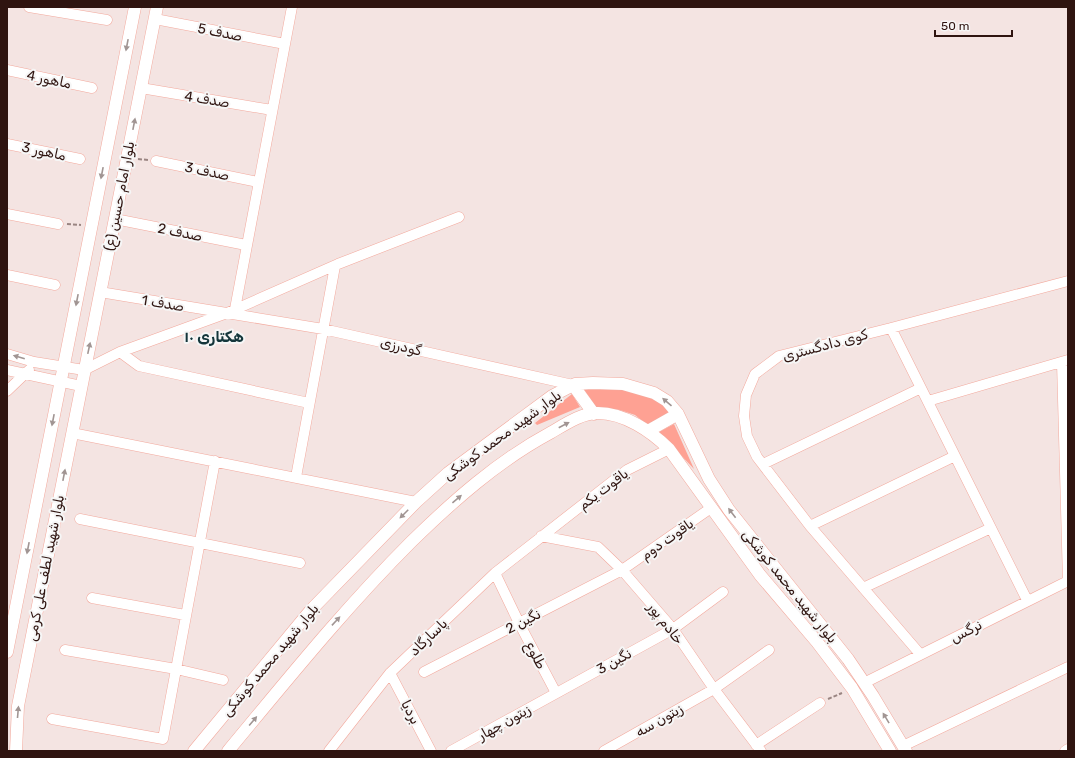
<svg xmlns="http://www.w3.org/2000/svg" width="1075" height="758" font-family="Rubik,'Noto Naskh Arabic',sans-serif">
  <rect width="100%" height="100%" fill="#f4e4e2"/>
  <path fill="#fea193" d="M 583,388 C 615,388 649,388 671,413 L 649,426 L 635,415 L 620,410 L 596,407 Z
    M 572,394 L 580,407 L 537,425 L 535,423 Z
    M 674,424 L 694,469 L 659,432 Z"/>
  <g fill="none" stroke-linecap="round" stroke-linejoin="round">
    <defs>
      <path id="minor" d="M 29,7 L 107,20
        M 155,19 L 285,44
        M 7,70 L 92,88
        M 141,88 L 272,110
        M 7,144 L 80,159
        M 156,161 L 258,182
        M 7,214 L 58,224
        M 115,219 L 246,245
        M 7,275 L 55,285
        M 100,292 L 323,329 L 573,385
        M 235,309 L 292,7
        M 891,328 L 1027,600
        M 120,352 L 139,366 L 309,403
        M 7,354 L 34,362 L 84,370 L 120,352 L 227,313 L 338,264 L 459,217
        M 7,370 L 81,386
        M 7,391 L 29,370
        M 928,401 L 1068,360
        M 72,433 L 416,502
        M 763,464 L 921,388
        M 296,477 L 335,266
        M 80,519 L 300,563
        M 810,526 L 955,456
        M 541,536 L 598,547 L 622,570 L 673,629 L 714,689 L 761,751
        M 495,573 L 519,623 L 556,693
        M 863,588 L 991,528
        M 92,598 L 185,615
        M 65,650 L 176,669 L 223,680
        M 920,654 L 810,526 L 757,457 L 747,436 L 744,416 L 746,395 L 755,374 L 779,356 L 891,328 L 1068,281
        M 424,672 L 622,570 L 711,508
        M 390,673 L 431,751
        M 864,683 L 1068,581 L 1062,362
        M 52,719 L 163,739 L 215,461
        M 756,745 L 820,703
        M 903,746 L 1068,667
        M 329,751 L 390,673 L 495,573 L 627,470 L 669,449
        M 451,751 L 673,629 L 723,592
        M 604,751 L 714,689 L 769,650
        M 1065,751 L 1068,749"/>
      <path id="major" d="M 573,385 L 594,414
        M 648,431 L 678,414
        M 7,652 L 135,7
        M 16,751 L 18,706 L 157,7
        M 194,751 L 310,611 L 416,502 L 448,473 L 552,396 L 575,384 L 593,383 L 623,384 L 654,393 L 667,401 L 678,414 L 709,479 L 729,510 L 848,659 L 873,696 L 906,751
        M 228,751 C 287,680 345,608 411,542 C 453,501 498,461 550,433 C 564,425 581,413 598,413 C 624,413 651,431 669,449 L 760,575 L 817,642 L 852,688 L 890,751"/>
    </defs>
    <use href="#minor" stroke="#f3a99d" stroke-width="11"/>
    <use href="#major" stroke="#f3a99d" stroke-width="13"/>
    <path stroke="#9a8582" stroke-width="2" stroke-dasharray="4 2" stroke-linecap="butt" d="M 138,159 L 148,160
      M 67,224 L 81,225
      M 828,699 L 842,693"/>
    <use href="#minor" stroke="#fff" stroke-width="10"/>
    <use href="#major" stroke="#fff" stroke-width="12"/>
  </g>
  <defs><path id="oneway-solid" d="M-6-.8H1V-3.2L6.5 0L1 3.2V.8H-6Z"/></defs>
  <g fill="#a19593">
    <use href="#oneway-solid" transform="translate(127 45) rotate(101)"/>
    <use href="#oneway-solid" transform="translate(134 124) rotate(-79)"/>
    <use href="#oneway-solid" transform="translate(102 173) rotate(101)"/>
    <use href="#oneway-solid" transform="translate(77 300) rotate(101)"/>
    <use href="#oneway-solid" transform="translate(89 348) rotate(-78)"/>
    <use href="#oneway-solid" transform="translate(19 357) rotate(-164)"/>
    <use href="#oneway-solid" transform="translate(667 402) rotate(-139)"/>
    <use href="#oneway-solid" transform="translate(53 420) rotate(101)"/>
    <use href="#oneway-solid" transform="translate(564 425) rotate(-28)"/>
    <use href="#oneway-solid" transform="translate(64 475) rotate(-79)"/>
    <use href="#oneway-solid" transform="translate(457 499) rotate(-40)"/>
    <use href="#oneway-solid" transform="translate(732 513) rotate(-127)"/>
    <use href="#oneway-solid" transform="translate(404 514) rotate(135)"/>
    <use href="#oneway-solid" transform="translate(28 548) rotate(101)"/>
    <use href="#oneway-solid" transform="translate(336 621) rotate(-47)"/>
    <use href="#oneway-solid" transform="translate(18 712) rotate(-85)"/>
    <use href="#oneway-solid" transform="translate(886 718) rotate(-121)"/>
    <use href="#oneway-solid" transform="translate(253 721) rotate(-50)"/>
  </g>
  <g text-anchor="middle" stroke-width="4" stroke-linejoin="round" paint-order="stroke">
    <g font-size="14" fill="#2f1410" stroke="#f6f6f6">
      <text transform="translate(220 32) rotate(11)" y="5">صدف 5</text>
      <text transform="translate(49 79) rotate(12)" y="5">ماهور 4</text>
      <text transform="translate(207 99) rotate(9)" y="5">صدف 4</text>
      <text transform="translate(44 151) rotate(12)" y="5">ماهور 3</text>
      <text transform="translate(207 171) rotate(12)" y="5">صدف 3</text>
      <text transform="translate(119 196) rotate(-79)" y="5">بلوار امام حسین (ع)</text>
      <text transform="translate(180 232) rotate(11)" y="5">صدف 2</text>
      <text transform="translate(163 303) rotate(9)" y="5">صدف 1</text>
      <text transform="translate(825 345) rotate(-15)" y="5">کوی دادگستری</text>
      <text transform="translate(401 346) rotate(13)" y="5">گودرزی</text>
      <text transform="translate(502 435) rotate(-36)" y="5">بلوار شهید محمد کوشکی</text>
      <text transform="translate(603 489) rotate(-37)" y="5">یاقوت یکم</text>
      <text transform="translate(667 539) rotate(-35)" y="5">یاقوت دوم</text>
      <text transform="translate(45 568) rotate(-79)" y="5">بلوار شهید لطف علی کرمی</text>
      <text transform="translate(790 586) rotate(51)" y="5">بلوار شهید محمد کوشکی</text>
      <text transform="translate(523 621) rotate(-27)" y="5">نگین 2</text>
      <text transform="translate(666 623) rotate(52)" y="5">خادم پور</text>
      <text transform="translate(966 631) rotate(-27)" y="5">نرگس</text>
      <text transform="translate(428 637) rotate(-44)" y="5">پاسارگاد</text>
      <text transform="translate(536 655) rotate(62)" y="5">طلوع</text>
      <text transform="translate(270 660) rotate(-50)" y="5">بلوار شهید محمد کوشکی</text>
      <text transform="translate(614 661) rotate(-29)" y="5">نگین 3</text>
      <text transform="translate(411 712) rotate(63)" y="5">بردیا</text>
      <text transform="translate(659 720) rotate(-30)" y="5">زیتون سه</text>
      <text transform="translate(504 722) rotate(-29)" y="5">زیتون چهار</text>
    </g>
    <g font-size="15" font-weight="bold" fill="#14363b" stroke="#f6f6f6">
      <text x="214" y="342">۱۰ هکتاری</text>
    </g>
  </g>
  <rect width="1075" height="758" fill="none" stroke="#2f1410" stroke-width="16"/>
  <path d="M935 30v6h77v-6" fill="none" stroke="#2f1410" stroke-width="2"/>
  <text x="941" y="30" font-size="12" fill="#2f1410" stroke="#f6f6f6" stroke-width="3" paint-order="stroke">50 m</text>
</svg>
